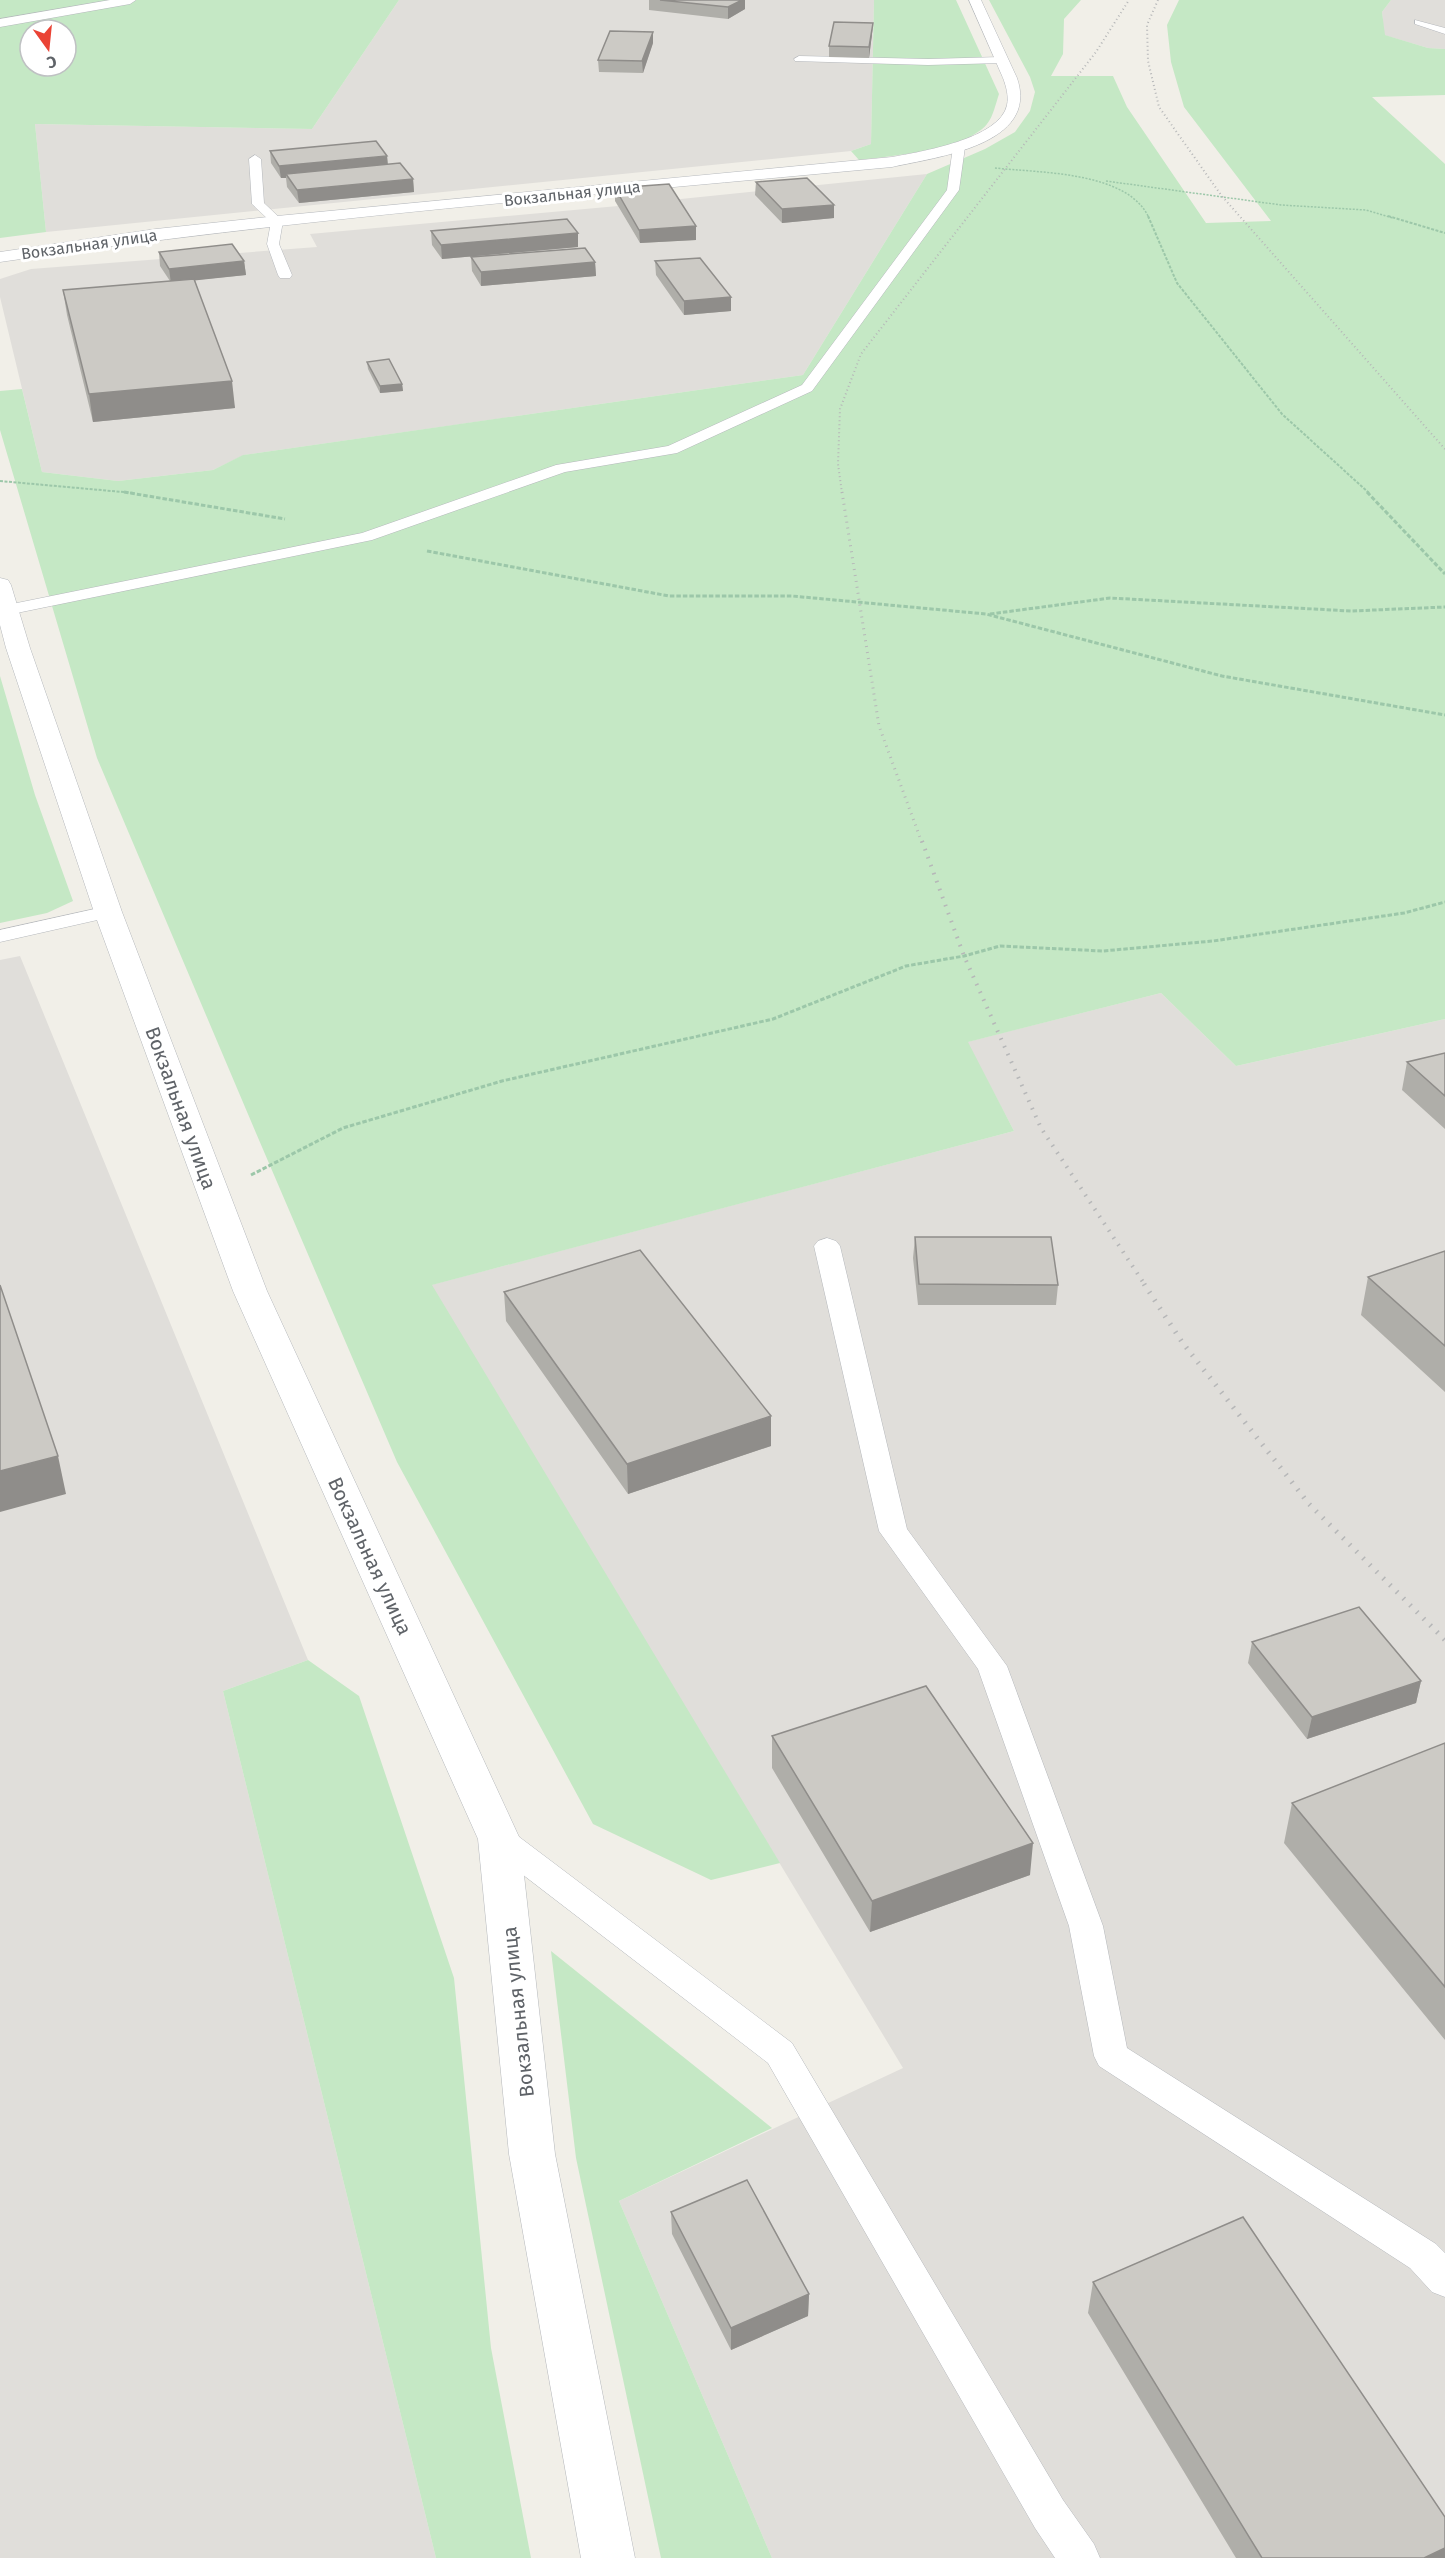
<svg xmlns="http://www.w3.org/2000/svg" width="1445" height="2558" font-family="'Fira Sans',sans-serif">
  <rect width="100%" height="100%" fill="#f1efe8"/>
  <path fill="#e0deda" d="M 399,0 L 874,0 L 871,144 L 851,151 L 46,232 L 35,124 L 312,129 Z
    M 1391,0 L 1445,0 L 1445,49 L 1428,48 L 1384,35 L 1382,12 Z
    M 927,174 L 803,375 L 244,455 L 213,470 L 118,481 L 42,472 L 0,297 L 0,279 L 31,269 L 317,247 L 310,234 L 618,206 L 640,243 L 695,240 L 671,200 Z
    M 20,956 L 308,1660 L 223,1691 L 436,2558 L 0,2558 L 0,960 Z
    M 1161,993 L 1236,1066 L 1445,1019 L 1445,2558 L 772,2558 L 619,2201 L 903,2068 L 431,1285 L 1014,1131 L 967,1042 Z"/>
  <path fill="#c5e8c5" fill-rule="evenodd" d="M 0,0 L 399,0 L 312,129 L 35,124 L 46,232 L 0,238 ZM 30,30 L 66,30 L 66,66 L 30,66 Z
    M 874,0 L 956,0 L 999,94 C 996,103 993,117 987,124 C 966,150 891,156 859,160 L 851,151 L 871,144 Z
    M 989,0 L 1081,0 L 1064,19 L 1063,54 L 1051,76 L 1113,76 L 1127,107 L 1206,223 L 1271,221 L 1184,107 L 1171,62 L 1167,25 L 1179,0 L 1391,0 L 1382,12 L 1385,35 L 1428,48 L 1445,49 L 1445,95 L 1372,97 L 1445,164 L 1445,1019 L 1236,1066 L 1161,993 L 968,1042 L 1014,1131 L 432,1285 L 780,1863 L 711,1880 L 593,1824 L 397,1462 L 256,1133 L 97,758 L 0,430 L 0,391 L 22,389 L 42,472 L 118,481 L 213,470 L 243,455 L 803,375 L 927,174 L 985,149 L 1015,132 L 1030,111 L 1035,92 L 1030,77 Z
    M 0,676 L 35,795 L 73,901 L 47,913 L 0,923 Z
    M 308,1660 L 359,1696 L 454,1978 L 491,2348 L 531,2558 L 436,2558 L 223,1691 Z
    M 551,1951 L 772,2128 L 619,2201 L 772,2558 L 661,2558 L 576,2158 Z"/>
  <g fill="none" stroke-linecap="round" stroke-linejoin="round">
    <defs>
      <path id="service" d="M 1415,20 L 1445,28 L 1445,34 L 1415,24 Z
        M 799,56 L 928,59 L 1001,57 L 1006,60 L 1001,63 L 928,65 L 795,61 L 794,59 Z
        M 959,143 L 965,147 L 959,190 L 812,391 L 677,453 L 565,472 L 372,540 L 7,615 L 0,612 L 1,606 L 7,605 L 362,533 L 556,465 L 668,446 L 802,385 L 947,190 L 953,147 Z
        M 255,155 L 261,159 L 264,203 L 283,221 L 279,244 L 292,275 L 290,278 L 280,278 L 278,275 L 267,244 L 271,222 L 252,204 L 249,159 Z
        M 108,906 L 115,908 L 119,912 L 115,916 L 0,942 L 0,930 Z
        M 827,1238 L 836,1241 L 840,1246 L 907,1529 L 1007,1666 L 1103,1926 L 1127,2048 L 1436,2244 L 1445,2253 L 1445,2297 L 1432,2292 L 1410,2268 L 1099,2066 L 1094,2056 L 1069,1926 L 978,1669 L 879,1531 L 814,1246 L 818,1241 Z
        M 499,1826 L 510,1830 L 792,2043 L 1063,2500 L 1094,2544 L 1100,2558 L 1055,2558 L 1035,2528 L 768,2063 L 488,1848 L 483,1839 L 488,1830 Z"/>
      <path id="minor" d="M 110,0 L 136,0 L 130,4 L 0,27 L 0,19 Z
        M 969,0 L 981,0 L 1017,78 C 1040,145 937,157 892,167 C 594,195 296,218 0,262 L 0,252 L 156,229 L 277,216 L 892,157 C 920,152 1000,139 1007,105 C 1009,96 1006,86 1003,78 Z
        M 0,578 L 8,580 L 11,585 L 30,648 L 122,912 L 267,1291 L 520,1839 L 555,2154 L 635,2558 L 581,2558 L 509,2154 L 478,1839 L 233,1291 L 94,912 L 6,648 L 0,625 Z"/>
    </defs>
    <use href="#service" stroke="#b5b8bc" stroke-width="1"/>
    <use href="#minor" stroke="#b5b8bc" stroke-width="1"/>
    <path stroke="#9cc7a9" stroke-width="1.5" stroke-dasharray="2 1.5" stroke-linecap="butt" d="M 995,168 C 1040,173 1128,171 1149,218
      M 1106,181 L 1281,205 L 1366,210 L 1393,218"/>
    <path stroke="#9cc7a9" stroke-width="2" stroke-dasharray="3 1.5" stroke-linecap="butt" d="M 1148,216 L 1177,283 L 1282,414 L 1369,493
      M 1388,216 L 1445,233
      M 0,481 L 134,493"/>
    <path stroke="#9cc7a9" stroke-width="3" stroke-dasharray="4.5 2" stroke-linecap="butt" d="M 124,492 L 285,519
      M 1367,492 L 1445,574
      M 427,551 L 669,596 L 792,596 L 986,614 L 1222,676 L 1445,715
      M 990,614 L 1110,598 L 1351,611 L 1445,607
      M 251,1175 L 343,1128 L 502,1081 L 773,1019 L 906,966 L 964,956 L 1000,946 L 1103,951 L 1213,941 L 1404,913 L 1445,902"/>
    <use href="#service" fill="#fff" fill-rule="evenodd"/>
    <use href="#minor" fill="#fff" fill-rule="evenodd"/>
    <path stroke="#b6b7b8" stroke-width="2" stroke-dasharray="1 3" stroke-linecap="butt" d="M 1158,0 L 1147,25 L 1148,61 L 1159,107 L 1221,195 L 1445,449
      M 842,493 L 838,464 L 840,409 L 861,354 L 1096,52 L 1129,0"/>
    <path stroke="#b6b7b8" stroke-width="3" stroke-dasharray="1 5" stroke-linecap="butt" d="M 842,492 L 879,726 L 922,843"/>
    <path stroke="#b6b7b8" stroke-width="4" stroke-dasharray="1.5 7" stroke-linecap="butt" d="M 922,841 L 964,956 L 1041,1128 L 1145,1285"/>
    <path stroke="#b6b7b8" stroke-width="5" stroke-dasharray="1.5 8" stroke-linecap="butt" d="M 1144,1284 L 1182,1342 L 1309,1504 L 1445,1640"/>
  </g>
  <path fill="#afaea9" d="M 649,0 L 745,0 L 745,9 L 728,19 L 649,10 Z
    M 872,34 L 869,58 L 829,57 L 829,46 Z
    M 653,43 L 643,73 L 599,72 L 598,60 Z
    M 270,151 L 387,156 L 388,164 L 413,179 L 414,192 L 299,203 L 287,187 L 286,178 L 281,178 L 271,163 Z
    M 756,182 L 834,205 L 834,218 L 782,223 L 755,195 Z
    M 615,188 L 696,240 L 640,243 L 615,201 Z
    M 431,231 L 578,247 L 442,259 L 432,245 Z
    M 159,252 L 244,261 L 246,275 L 195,280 L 235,408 L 93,422 L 67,315 L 63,290 L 170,281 L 160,266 Z
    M 471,257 L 595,262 L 596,276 L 481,286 L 472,271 Z
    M 655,261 L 731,311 L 684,315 L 656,275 Z
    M 367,362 L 402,384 L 403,391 L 380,393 L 368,369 Z
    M 1445,1053 L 1445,1129 L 1402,1090 L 1407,1062 Z
    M 915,1237 L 1058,1285 L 1056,1305 L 918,1305 L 913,1258 Z
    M 1445,1251 L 1445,1392 L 1361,1315 L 1368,1277 Z
    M 504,1292 L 771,1446 L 628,1494 L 506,1321 Z
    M 1252,1642 L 1421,1681 L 1416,1703 L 1307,1739 L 1248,1663 Z
    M 772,1736 L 1030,1875 L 870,1932 L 772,1768 Z
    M 1445,1743 L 1445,2040 L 1284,1843 L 1292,1803 Z
    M 671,2212 L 809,2294 L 808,2316 L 731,2350 L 672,2234 Z
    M 1093,2282 L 1445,2558 L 1236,2558 L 1088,2313 Z"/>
  <path fill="#8f8d8a" d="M 742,0 L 745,0 L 745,9 L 728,19 L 728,7 Z
    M 873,23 L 872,34 L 869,58 L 869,47 Z
    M 653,32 L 653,43 L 643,73 L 642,61 Z
    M 387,156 L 388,169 L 286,174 L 286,178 L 281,178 L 279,166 Z
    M 413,179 L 414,192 L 299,203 L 297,190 Z
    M 834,205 L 834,218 L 782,223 L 782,209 Z
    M 696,226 L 696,240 L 640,243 L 639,230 Z
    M 578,233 L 578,247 L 442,259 L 441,245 Z
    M 244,261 L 246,275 L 171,283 L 169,269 Z
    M 595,262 L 596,276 L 481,286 L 481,272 Z
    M 731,297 L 731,311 L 684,315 L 684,301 Z
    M 232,381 L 235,408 L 93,422 L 89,394 Z
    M 402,384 L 403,391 L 380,393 L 380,386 Z
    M 771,1416 L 771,1446 L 628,1494 L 627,1464 Z
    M 58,1456 L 66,1494 L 0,1512 L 0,1471 Z
    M 1421,1681 L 1416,1703 L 1307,1739 L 1312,1717 Z
    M 1033,1843 L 1030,1875 L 870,1932 L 872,1901 Z
    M 809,2294 L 808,2316 L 731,2350 L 731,2328 Z
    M 1445,2548 L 1445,2558 L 1424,2558 Z"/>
  <path fill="#cccac5" stroke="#8f8d8a" stroke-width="1.5" d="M 660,0 L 742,0 L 728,7 Z
    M 834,22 L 873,23 L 869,47 L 829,46 Z
    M 610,31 L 653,32 L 642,61 L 598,60 Z
    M 376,141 L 387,156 L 279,166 L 270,151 Z
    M 400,163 L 413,179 L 297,190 L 286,174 Z
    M 807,178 L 834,205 L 782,209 L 756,182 Z
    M 669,184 L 696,226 L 639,230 L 615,188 Z
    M 567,219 L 578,233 L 441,245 L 431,231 Z
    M 232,244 L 244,261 L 169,269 L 159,252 Z
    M 585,248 L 595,262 L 481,272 L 471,257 Z
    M 700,258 L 731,297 L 684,301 L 655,261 Z
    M 194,279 L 232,381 L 89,394 L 63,290 Z
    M 389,359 L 402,384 L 380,386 L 367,362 Z
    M 1445,1053 L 1445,1096 L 1407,1062 Z
    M 915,1237 L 1051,1237 L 1058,1285 L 919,1284 Z
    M 640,1250 L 771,1416 L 627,1464 L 504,1292 Z
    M 1445,1251 L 1445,1346 L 1368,1277 Z
    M 0,1285 L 58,1456 L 0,1471 Z
    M 1359,1607 L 1421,1681 L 1312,1717 L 1252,1642 Z
    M 926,1686 L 1033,1843 L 872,1901 L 772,1736 Z
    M 1445,1743 L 1445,1987 L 1292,1803 Z
    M 747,2180 L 809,2294 L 731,2328 L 671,2212 Z
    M 1243,2217 L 1445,2517 L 1445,2548 L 1424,2558 L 1262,2558 L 1093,2282 Z"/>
  <g text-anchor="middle" stroke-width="6" stroke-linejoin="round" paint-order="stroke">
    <g font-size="16" fill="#5f6368" stroke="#fff">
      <text transform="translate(572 193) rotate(-6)" y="6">Вокзальная улица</text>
      <text transform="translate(89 244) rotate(-8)" y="6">Вокзальная улица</text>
    </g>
    <g font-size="20" fill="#5f6368" stroke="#fff">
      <text transform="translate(181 1108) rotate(70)" y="7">Вокзальная улица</text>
      <text transform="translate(370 1556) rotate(65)" y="7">Вокзальная улица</text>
      <text transform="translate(518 2012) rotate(-96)" y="7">Вокзальная улица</text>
    </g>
  </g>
  <g transform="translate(48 48) rotate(165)"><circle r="28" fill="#ffffff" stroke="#bfc1c3" stroke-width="1.5"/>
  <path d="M0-4.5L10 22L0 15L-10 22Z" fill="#ea4335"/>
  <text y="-9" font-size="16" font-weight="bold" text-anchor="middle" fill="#5f6368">С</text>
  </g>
</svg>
